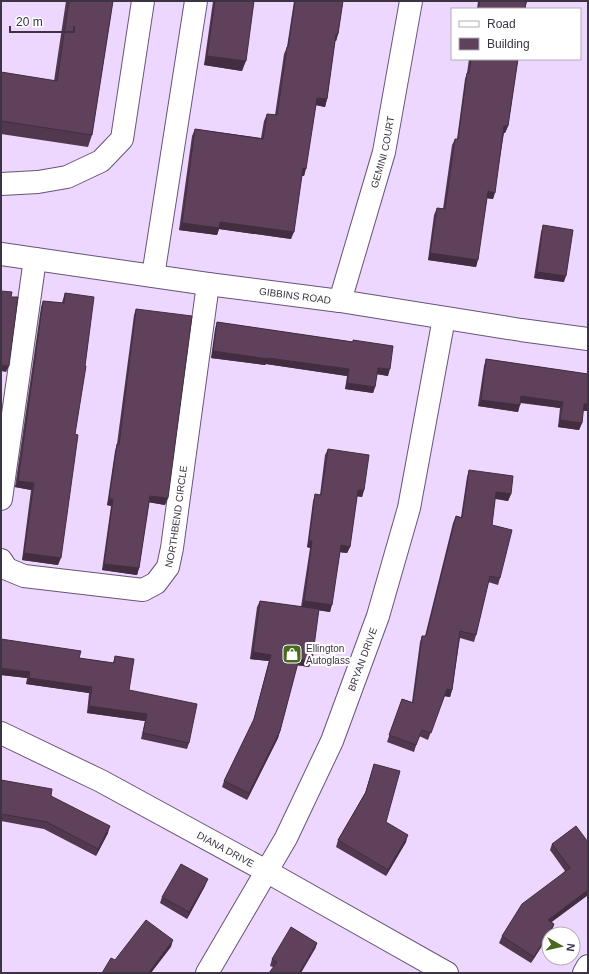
<svg xmlns="http://www.w3.org/2000/svg" width="589" height="974" viewBox="0 0 589 974" font-family="Arial,sans-serif">
	<rect width="100%" height="100%" fill="#edd7fe"/>
	<g fill="none" stroke-linecap="round" stroke-linejoin="round">
		<defs>
			<g id="minor">
				<path d="M1,184L38,182L67,177L101,161L122,139L143,1"/>
				<path id="s1" d="M1,254L208,284L340,301L521,330L588,339"/>
				<path d="M153,276L196,1"/>
				<path id="s2" d="M340,301L384,152L411,1"/>
				<path d="M1,499L35,259"/>
				<path id="s3" d="M1,560L7,569L24,576L143,590L156,583L168,567L172,548L208,284"/>
				<path id="s4" d="M1,733L101,781L266,871L447,973"/>
				<path id="s5" d="M207,973L286,838L332,741L378,616L409,508L444,318"/>
				<path d="M584,973L588,966"/>
			</g>
		</defs>
		<use href="#minor" stroke="#675476" stroke-width="24"/>
		<use href="#minor" stroke="#fff" stroke-width="22"/>
	</g>
	<g fill="#52384e">
		<path d="M66,1H113L92,135L88,147L1,134V72L54,81Z"/>
		<path d="M213,1H254L242,71L204,65Z"/>
		<path d="M294,1H343L338,34L336,41H335L327,99L325,107L316,105L304,176H302L291,239L219,229L217,235L179,230L192,136L195,129L261,138L264,121L267,114L275,115L284,54L287,47Z"/>
		<path d="M478,1H527L525,9H477Z"/>
		<path d="M469,59H518L508,126L505,133H504L493,199L487,198L476,267L428,260L434,215L437,208L443,209L452,145L455,139H457L465,79L467,73Z"/>
		<path d="M543,225L564,282L534,278L541,232Z"/>
		<path d="M65,293L75,434L58,565L22,560L31,490L15,487L41,307L43,301L62,303L63,299Z"/>
		<path d="M136,309L165,505L149,502L139,568L137,575L102,570L111,506L107,505L115,451L117,444L134,315Z"/>
		<path d="M217,322L353,342V340L388,376L377,374L375,387L373,393L345,389L347,376L266,364L265,365L211,358L215,329Z"/>
		<path d="M486,359L588,374V411H583L582,423L579,430L558,427L560,408L520,403L518,412L478,406L484,366Z"/>
		<path d="M328,449L364,490L362,497L357,496L350,547L347,553L340,552L330,612L319,610L309,667L297,665L280,731L278,738L247,800L222,787L224,781L253,722L269,661L250,659L257,607L260,601L301,607L310,548L307,547L313,501L315,494L320,495L325,455Z"/>
		<path d="M469,470L511,494L508,501L495,499L492,525L500,578L498,585L488,582L476,635L474,642L460,638L452,690L450,697L444,696L428,740L419,736L414,752L387,742L402,699L412,702L420,642L422,636H425L453,523L456,516L461,517L467,477Z"/>
		<path d="M115,656L129,690L189,743L187,749L141,739L145,721L87,713L89,693L26,684L27,678L1,675L79,658L113,663Z"/>
		<path d="M374,764L386,822L406,842L386,876L336,847L338,840L365,793Z"/>
		<path d="M1,780L51,796L108,833L96,856L44,829L1,821Z"/>
		<path d="M588,842V895L551,922L554,924L552,931L549,934V935L531,963L499,943L502,936L565,871L550,850L552,844Z"/>
		<path d="M205,886L187,919L160,903L162,897Z"/>
		<path d="M317,943L315,949L273,967L270,966L272,959Z"/>
	</g>
	<g fill="#422e40">
		<path d="M336,34H338L336,41H334Z"/>
		<path d="M207,56L246,61L242,71L204,65Z"/>
		<path d="M317,98L327,99L325,107L315,105Z"/>
		<path d="M504,126H508L505,133L502,132Z"/>
		<path d="M303,168L306,169L304,176L300,175Z"/>
		<path d="M488,191L495,193L493,199L485,198Z"/>
		<path d="M220,222L294,232L291,239L219,229L217,235L179,230L182,223Z"/>
		<path d="M430,253L478,260L476,267L428,260Z"/>
		<path d="M537,272L566,276L564,282L534,278Z"/>
		<path d="M213,351L268,358L349,369L347,376L266,364L265,365L211,358Z"/>
		<path d="M1,365L9,366L6,372L1,371Z"/>
		<path d="M378,368L390,369L388,376L376,374Z"/>
		<path d="M347,383L375,387L373,393L345,389Z"/>
		<path d="M521,396L563,402L560,408L519,402Z"/>
		<path d="M481,400L520,405L518,412L478,406Z"/>
		<path d="M584,404H588V411L582,410Z"/>
		<path d="M560,420L582,423L579,430L558,427Z"/>
		<path d="M18,481L34,483L31,490L15,487Z"/>
		<path d="M358,490H364L362,497L355,496Z"/>
		<path d="M496,492L511,494L508,501L494,498Z"/>
		<path d="M150,496L168,498L165,505L147,502Z"/>
		<path d="M109,499H113L111,506L107,505Z"/>
		<path d="M309,541H312L310,548L307,547Z"/>
		<path d="M341,545L350,547L347,553L338,552Z"/>
		<path d="M24,553L61,558L58,565L22,560Z"/>
		<path d="M104,564L139,568L137,575L102,570Z"/>
		<path d="M304,601L332,605L330,612L301,608Z"/>
		<path d="M253,652L271,655L269,661L250,659Z"/>
		<path d="M299,659L312,661L309,667L296,665Z"/>
		<path d="M1,668L30,672L27,678L1,675Z"/>
		<path d="M29,678L92,687L89,693L26,684Z"/>
		<path d="M447,689L452,690L450,697L444,696Z"/>
		<path d="M89,706L147,714L145,721L87,713Z"/>
		<path d="M280,731L278,738L247,800L249,793Z"/>
		<path d="M110,826L108,833L96,856L98,849Z"/>
		<path d="M408,835L406,842L386,876L388,870Z"/>
		<path d="M208,879L205,886L187,919L189,912Z"/>
		<path d="M588,890V895L545,927L548,920Z"/>
		<path d="M554,924L552,931L550,934H549V935L531,963L534,957Z"/>
		<path d="M173,940L171,947L151,973H148Z"/>
		<path d="M317,943L315,949L301,973H299Z"/>
	</g>
	<g fill="#5f415b" stroke="#422e40">
		<path d="M69,1H113L92,135L1,121V72L57,81Z"/>
		<path d="M215,1H254L246,61L207,56Z"/>
		<path d="M295,1H343L338,34H336L327,99L317,98L306,169L303,168L294,232L220,222L219,228L182,223L195,129L263,139L267,114L277,115L287,47H288Z"/>
		<path d="M480,1H527V2H526L525,9H478Z"/>
		<path d="M471,59H518L508,126H504L495,193L488,191L478,260L430,253L437,208L445,209L455,139H458L467,73H469Z"/>
		<path d="M543,225L573,230L566,276L537,272Z"/>
		<path d="M1,291L12,292L11,297H18L9,366L1,365Z"/>
		<path d="M65,293L94,297L85,366H86L75,434L78,435L61,558L24,553L34,483L18,481L43,301L64,303Z"/>
		<path d="M136,309L192,316L168,498L150,496L139,568L104,564L113,499H109L117,444L119,445Z"/>
		<path d="M217,322L353,342V340L393,346L390,369L378,368L375,387L347,383L349,369L268,358V359L213,351Z"/>
		<path d="M486,359L588,374V404H584L582,423L560,420L563,402L521,396L520,405L481,400Z"/>
		<path d="M328,449L369,455L364,490H358L350,547L341,545L332,605L304,601L312,541H309L315,494L321,495Z"/>
		<path d="M469,470L513,476L511,494L496,492L492,525L512,530L500,578L490,576L476,635L460,631L452,690L447,689L431,733L422,730L416,745L389,735L402,699L413,703L422,636H426L456,516L462,518Z"/>
		<path d="M260,601L319,609L312,661L299,659L280,731L249,793L224,781L254,719L271,655L253,652Z"/>
		<path d="M1,639L81,651L79,658L114,663L115,656L134,659L129,690L197,704L189,743L143,733L147,714L89,706L92,687L29,678L30,672L1,668Z"/>
		<path d="M374,764L400,771L386,822L408,835L388,870L338,840L366,792Z"/>
		<path d="M1,780L52,789L51,796L110,826L98,849L47,822L1,814Z"/>
		<path d="M576,826L588,842V890L548,920L554,924L534,957L502,936L522,904L570,868L552,844Z"/>
		<path d="M181,864L208,879L189,912L162,897Z"/>
		<path d="M146,920L173,940L148,973H102L111,958L115,960Z"/>
		<path d="M291,927L317,943L299,973H269L277,962L272,959Z"/>
	</g>
	<defs>
		<symbol id="shop-square" viewBox="-11 -11 22 22"><rect x="-9" y="-9" width="18" height="18" rx="4" fill="#48691f" stroke="#fff"/><path d="M-5-2.5h2.3a2.7 3.5 0 0 1 5.4 0H5L5.5 6h-11ZM-1.5-2.5h3a1.5 2.3 0 0 0-3 0Z" fill="#fff"/></symbol>
	</defs>
	<g fill-rule="evenodd">
		<use href="#shop-square" x="281" y="643" width="22" height="22"/>
	</g>
	<g text-anchor="middle" stroke-width="4" stroke-linejoin="round" paint-order="stroke">
		<g font-size="10" fill="#3c3343" stroke="#fff">
			<text dy="4" stroke="none"><textPath href="#s2" startOffset="155">GEMINI COURT</textPath></text>
			<text dy="4" stroke="none"><textPath href="#s1" startOffset="297">GIBBINS ROAD</textPath></text>
			<text dy="4" stroke="none"><textPath href="#s3" startOffset="235">NORTHBEND CIRCLE</textPath></text>
			<text dy="4" stroke="none"><textPath href="#s5" startOffset="351">BRYAN DRIVE</textPath></text>
			<text dy="4" stroke="none"><textPath href="#s4" startOffset="253">DIANA DRIVE</textPath></text>
		</g>
		<g font-size="10" fill="#3c3343" stroke="#fff" text-anchor="start">
			<text x="306" y="652">Ellington<tspan x="306" dy="12">Autoglass</tspan></text>
		</g>
	</g>
	<rect width="589" height="974" fill="none" stroke="#3c3343" stroke-width="4"/>
	<rect x="451" y="8" width="130" height="52" fill="#ffffff" stroke="#b1adb4"/>
	<rect x="459" y="21" width="20" height="6" fill="#ffffff" stroke="#b1adb4"/>
	<text x="487" y="28" font-size="12" fill="#3c3343">Road</text>
	<rect x="459" y="38" width="20" height="12" fill="#5f415b" stroke="#b1adb4"/>
	<text x="487" y="48" font-size="12" fill="#3c3343">Building</text>
	<g transform="translate(561 946) rotate(98)"><circle r="19" fill="#ffffff" stroke="#b1adb4"/>
	<path d="M0-3L7 15L0 10L-7 15Z" fill="#48691f"/>
	<text y="-6" font-size="11" font-weight="bold" text-anchor="middle" fill="#3c3343">N</text>
	</g>
	<path d="M10 26v6h64v-6" fill="none" stroke="#3c3343" stroke-width="2"/>
	<text x="16" y="26" font-size="12" fill="#3c3343" stroke="#ffffff" stroke-width="3" paint-order="stroke">20 m</text>
</svg>
